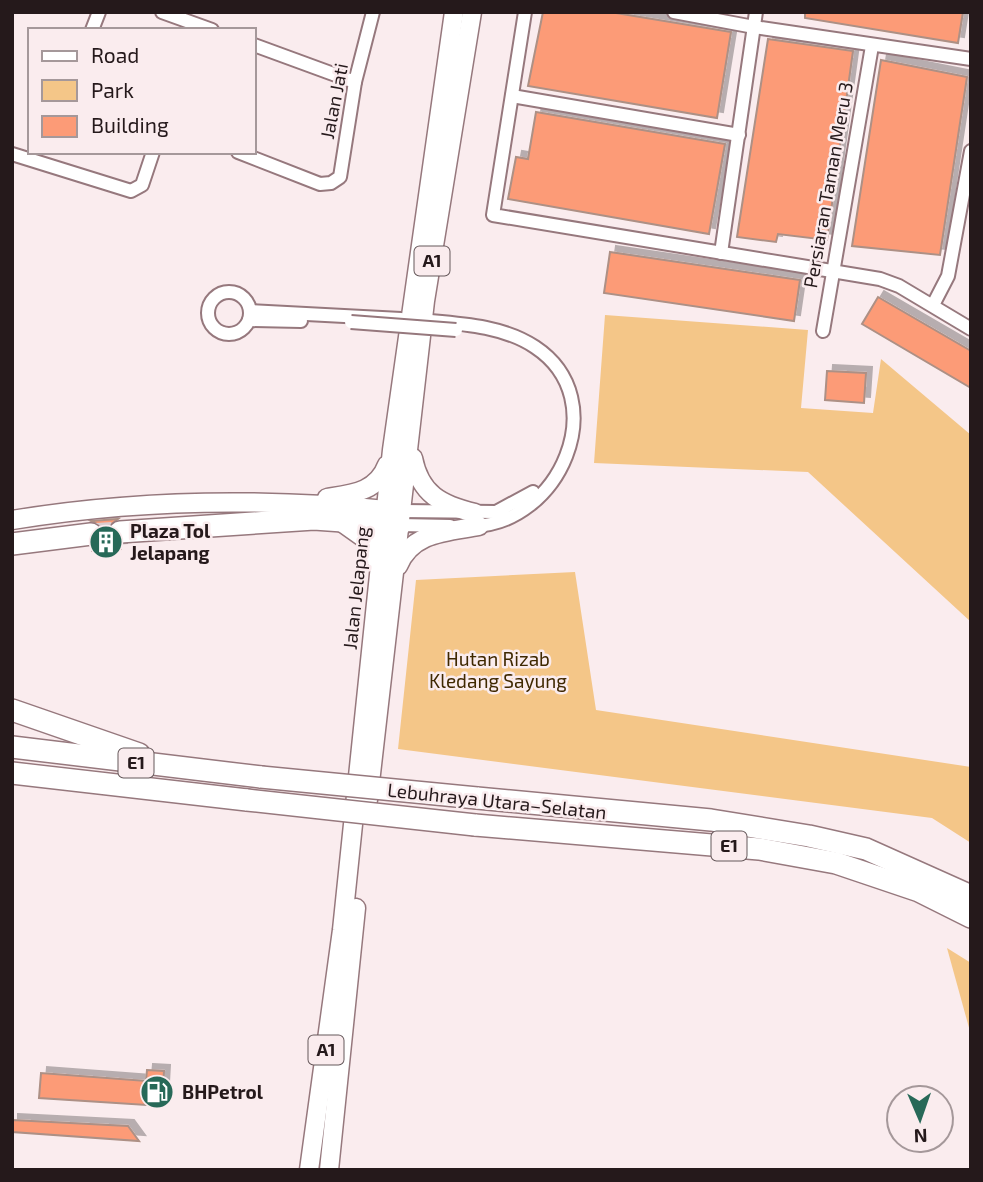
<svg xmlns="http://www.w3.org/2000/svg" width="983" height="1182" viewBox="0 0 983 1182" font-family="'Exo 2',sans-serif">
	<defs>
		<filter id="shadow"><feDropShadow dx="6" dy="-6" stdDeviation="0" flood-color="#0004"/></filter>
	</defs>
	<rect width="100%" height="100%" fill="#faecee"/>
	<g fill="#f4c688">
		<path d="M605,315L808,330L801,408L873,413L881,359L971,435V622L808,472L594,463Z"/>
		<path d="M575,572L596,710L971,767V843L932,818L398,749L416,580Z"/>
		<path d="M947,948L971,963V1035Z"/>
	</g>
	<g fill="#fc9b77" stroke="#ad9085" stroke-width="2" filter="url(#shadow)">
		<path d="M543,12H610L731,32L717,118L528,86Z"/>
		<path d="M805,12H963L958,43L805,18Z"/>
		<path d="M768,39L853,51L827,240L778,234L776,242L737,237Z"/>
		<path d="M881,60L967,77L940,255L852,246Z"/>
		<path d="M536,112L725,144L709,234L508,199L516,157L528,159Z"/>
		<path d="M610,252L800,280L794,321L604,293Z"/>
		<path d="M878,297L971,351V388L862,324Z"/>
		<path d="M827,371L866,373L864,403L825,400Z"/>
		<path d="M118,519L109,526L107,534L114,543L121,545V549L92,551V547L103,540L104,533L101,526L91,521Z"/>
		<path d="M147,1070L164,1071L162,1106L39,1098L41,1073L146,1081Z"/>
		<path d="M12,1120L128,1126L139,1141L12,1132Z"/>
	</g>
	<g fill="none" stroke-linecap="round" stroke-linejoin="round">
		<path stroke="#daccce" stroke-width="21" stroke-dasharray="21 10" stroke-linecap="butt" d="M91,534L120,532"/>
		<defs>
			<g id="minor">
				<path d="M162,12L212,30"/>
				<path d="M525,12L493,215L880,279L899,286L971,329"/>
				<path d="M674,12L754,27L971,59"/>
				<path d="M92,30L99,12"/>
				<path d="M254,45L355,82"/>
				<path d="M512,96L739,135"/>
				<path d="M238,152L320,184L331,183L340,177L355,82L373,12"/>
				<path d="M12,154L131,191L142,185L153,152"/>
				<path d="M721,253L756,12"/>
				<circle cx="229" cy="313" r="21"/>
				<path d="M933,305L948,276L971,151"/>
				<path d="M250,311L401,319"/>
				<path d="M249,320L301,321"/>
				<path d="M431,321C466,324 505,327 535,347C615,400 559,525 472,526"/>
				<path d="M823,331L872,46"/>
				<path d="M402,511L496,512L533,492"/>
				<path d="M400,525L450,526"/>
			</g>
			<g id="primary">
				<path d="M413,458C420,494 441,505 475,513"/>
				<path d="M327,498C352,494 377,492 387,465"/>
				<path d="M12,520C139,499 269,498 396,511"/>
				<path d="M398,566C412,532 446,532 479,526"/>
				<path d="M368,800L425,301L472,12"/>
				<path d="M309,1170L342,930L392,450L454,12"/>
				<path d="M329,1170L356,908"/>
			</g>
			<g id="motorway">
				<path d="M341,520L365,537L380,564"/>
				<path d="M120,532L314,519L400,525"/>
				<path d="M12,544L91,534"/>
				<path d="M12,710L139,754"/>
				<path d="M12,747L261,777"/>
				<path d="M12,773L247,800"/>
				<path d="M477,798L711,820L809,836L866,849L971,896"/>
				<path d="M475,825L759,849L836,863L919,891L971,917"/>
			</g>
		</defs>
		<use href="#minor" stroke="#96787d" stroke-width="16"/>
		<use href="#primary" stroke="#96787d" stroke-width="21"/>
		<use href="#motorway" stroke="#96787d" stroke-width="24"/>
		<use href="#minor" stroke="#fff" stroke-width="12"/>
		<use href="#primary" stroke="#fff" stroke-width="18"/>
		<use href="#motorway" stroke="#fff" stroke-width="21"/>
		<defs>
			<path id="minor-bridge" d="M351,322L456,330"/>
			<g id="motorway-bridge">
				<path d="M261,777L477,798"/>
				<path d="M247,800L475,825"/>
			</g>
		</defs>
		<use href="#minor-bridge" stroke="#96787d" stroke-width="16" stroke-linecap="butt"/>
		<use href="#motorway-bridge" stroke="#96787d" stroke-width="24" stroke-linecap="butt"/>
		<use href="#minor-bridge" stroke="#fff" stroke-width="12"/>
		<use href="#motorway-bridge" stroke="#fff" stroke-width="21"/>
	</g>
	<defs>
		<symbol id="building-disc" viewBox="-11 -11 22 22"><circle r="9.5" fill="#276958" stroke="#faecee"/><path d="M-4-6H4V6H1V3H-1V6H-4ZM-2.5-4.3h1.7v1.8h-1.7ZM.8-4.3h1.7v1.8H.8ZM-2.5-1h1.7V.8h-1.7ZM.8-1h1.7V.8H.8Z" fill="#fff"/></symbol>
		<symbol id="fuel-disc" viewBox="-11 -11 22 22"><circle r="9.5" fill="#276958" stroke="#faecee"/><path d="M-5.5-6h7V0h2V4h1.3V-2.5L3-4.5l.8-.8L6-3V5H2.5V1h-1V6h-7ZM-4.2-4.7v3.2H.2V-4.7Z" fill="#fff"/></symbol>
	</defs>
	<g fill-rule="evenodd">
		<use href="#building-disc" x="87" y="523" width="38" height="38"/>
		<use href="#fuel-disc" x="138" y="1073" width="38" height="38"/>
	</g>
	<g text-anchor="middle" stroke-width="5" stroke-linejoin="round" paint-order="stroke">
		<g fill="#faecee" stroke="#65585a" stroke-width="2">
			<rect x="414.5" y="246.5" width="35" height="29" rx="5"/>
			<rect x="118.5" y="748.5" width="35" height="29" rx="5"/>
			<rect x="711.5" y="831.5" width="35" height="29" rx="5"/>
			<rect x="308.5" y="1035.5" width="35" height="29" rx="5"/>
		</g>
		<g font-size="18" font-weight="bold" fill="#25191b">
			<text x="432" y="267">A1</text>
			<text x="136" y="769">E1</text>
			<text x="729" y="852">E1</text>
			<text x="326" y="1056">A1</text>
		</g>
		<g font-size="19" fill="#25191b" stroke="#faecee">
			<text transform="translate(334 101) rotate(-79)" y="7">Jalan Jati</text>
			<text transform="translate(828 185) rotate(-80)" y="7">Persiaran Taman Meru 3</text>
			<text transform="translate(356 588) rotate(-84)" y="7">Jalan Jelapang</text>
			<text transform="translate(497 801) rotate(6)" y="7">Lebuhraya Utara–Selatan</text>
		</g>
		<g font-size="19" font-weight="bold" fill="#25191b" stroke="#faecee" text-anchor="start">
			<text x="130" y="538">Plaza Tol<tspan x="130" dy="22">Jelapang</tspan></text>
			<text x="182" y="1099">BHPetrol</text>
		</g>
		<g font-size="19" fill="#3f2800" stroke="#faecee">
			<text x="498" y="666">Hutan Rizab<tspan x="498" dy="22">Kledang Sayung</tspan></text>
		</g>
	</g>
	<rect width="983" height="1182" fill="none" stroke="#25191b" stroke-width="28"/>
	<rect x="28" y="28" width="228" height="126" fill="#faecee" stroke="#a5989a" stroke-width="2"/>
	<rect x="42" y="51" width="35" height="10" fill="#ffffff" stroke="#a5989a" stroke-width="2"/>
	<text x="91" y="63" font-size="21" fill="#25191b">Road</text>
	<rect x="42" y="80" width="35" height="21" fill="#f4c688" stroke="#a5989a" stroke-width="2"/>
	<text x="91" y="98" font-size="21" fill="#25191b">Park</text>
	<rect x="42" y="116" width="35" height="21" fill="#fc9b77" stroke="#a5989a" stroke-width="2"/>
	<text x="91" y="133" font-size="21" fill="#25191b">Building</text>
	<g transform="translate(920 1119) rotate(178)"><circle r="33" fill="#faecee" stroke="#a5989a" stroke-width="2"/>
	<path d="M0-5L12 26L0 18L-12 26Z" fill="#276958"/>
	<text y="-10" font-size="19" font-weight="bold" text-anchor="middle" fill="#25191b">N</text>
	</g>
</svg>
